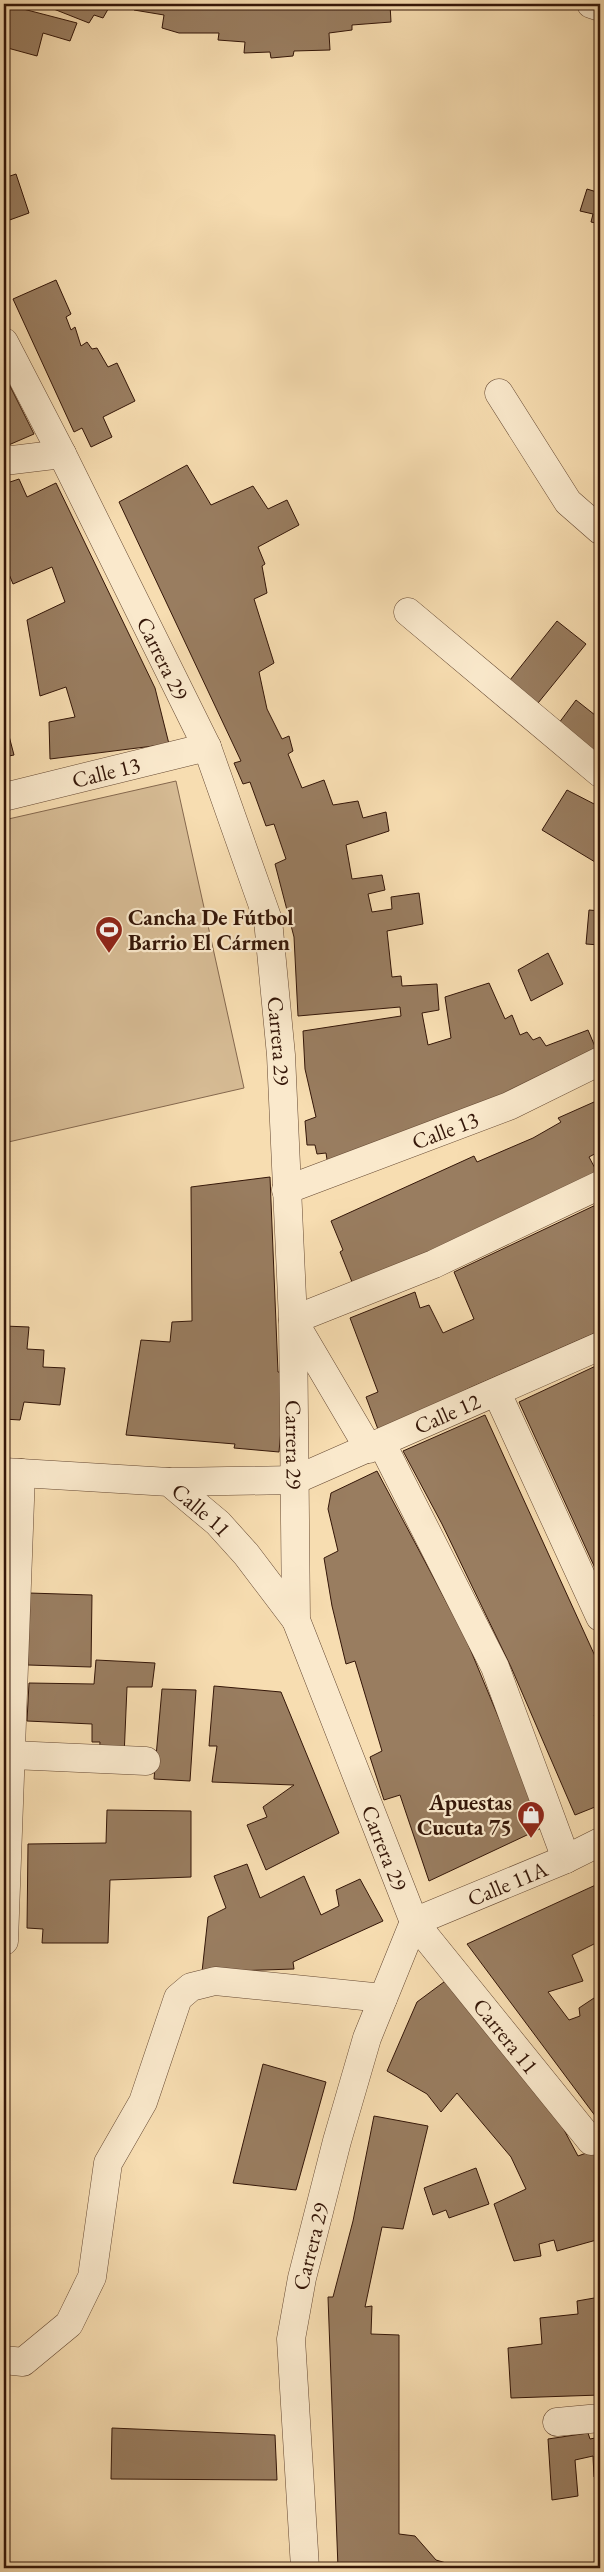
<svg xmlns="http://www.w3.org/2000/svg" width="604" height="2572" viewBox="0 0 604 2572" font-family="'EB Garamond',serif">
	<rect width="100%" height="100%" fill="#f7ddb1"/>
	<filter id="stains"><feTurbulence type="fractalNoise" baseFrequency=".004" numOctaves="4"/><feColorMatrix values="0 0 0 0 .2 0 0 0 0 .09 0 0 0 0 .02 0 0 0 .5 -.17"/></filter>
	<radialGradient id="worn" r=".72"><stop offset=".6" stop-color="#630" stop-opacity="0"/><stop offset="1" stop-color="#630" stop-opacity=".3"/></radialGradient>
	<path fill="#d6bb94" stroke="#85684e" d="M176,781L244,1088L4,1143V820Z"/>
	<g fill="#997d60" stroke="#341608">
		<path d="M4,4L77,23L70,41L43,33L37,56L4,47Z"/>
		<path d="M41,4H111L103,18L94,15L89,23Z"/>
		<path d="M136,4H390L391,22L352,25V30L329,33L330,50L294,51L293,56L271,58L270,52L244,53L245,42L218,40L219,33H179L162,28L164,15L134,10Z"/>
		<path d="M16,174L29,213L4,222V178Z"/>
		<path d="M587,189L600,193V224L591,222L593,214L580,211Z"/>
		<path d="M56,280L71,314L66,317L71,330L75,327L81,346L87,342L92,349L97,348L108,367L117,363L135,401L103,417L112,437L91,447L82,428L74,432L13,299Z"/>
		<path d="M4,374L34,434L4,447Z"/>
		<path d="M187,465L211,505L253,486L268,509L287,500L299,525L258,547L265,564L262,566L267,593L254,599L274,663L259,672L267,709L282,739L289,736L293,751L288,754L302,788L324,780L333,805L358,801L363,818L386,812L389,831L346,845L352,879L382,875L385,890L368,894L372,912L392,909L391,897L419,893L423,924L387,931L392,977L401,976L402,986L437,984L439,1010L422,1013L428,1045L451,1038L445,997L489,983L505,1019L512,1015L520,1035L527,1032L533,1040L540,1037L546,1046L588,1030L599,1056L328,1166L326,1153L317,1154L315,1145H307L305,1121L316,1117L305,1069L303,1031L401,1016L400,1007L298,1016L294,937L275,864L286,859L274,824L266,826L250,782L243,784L234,763L241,761L119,502Z"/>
		<path d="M19,479L27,497L56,483L155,688L169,744L50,759L49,722L75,717L66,687L40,696L27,620L65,602L52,567L13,584L4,562V484Z"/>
		<path d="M557,621L586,644L534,708L506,685Z"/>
		<path d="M576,700L600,719V761L556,727Z"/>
		<path d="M4,717L14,755L4,757Z"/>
		<path d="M567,790L600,807V865L542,830Z"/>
		<path d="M589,910L600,911V945L586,944Z"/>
		<path d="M548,953L563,984L531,1001L518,970Z"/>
		<path d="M594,1102L600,1118V1151L589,1157L597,1172L354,1287L340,1252L343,1250L331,1221L474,1156L477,1162L533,1138L561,1122L558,1118Z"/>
		<path d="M270,1177L278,1372L286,1373L279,1452L234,1448L235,1444L126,1435L141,1340L170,1342L172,1322L192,1321L191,1187Z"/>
		<path d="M600,1203V1331L472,1387L379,1432L366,1397L378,1392L350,1318L415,1292L420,1308L429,1305L443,1333L474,1319L454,1272Z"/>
		<path d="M4,1326L29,1327L27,1349L44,1350L43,1367L65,1368L60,1405L24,1402L20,1420L4,1419Z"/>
		<path d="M600,1364V1579L519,1402Z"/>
		<path d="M485,1415L600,1667V1712L594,1715L600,1727V1805L575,1815L511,1667L442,1524L403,1451Z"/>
		<path d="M377,1471L466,1639L544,1827L429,1881L400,1795L384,1800L370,1757L382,1751L355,1661L346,1664L332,1606L324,1558L338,1551L328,1509L331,1493Z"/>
		<path d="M29,1593L92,1595L91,1667L28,1665Z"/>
		<path d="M96,1660L155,1663L152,1687H127L124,1757H99L100,1742H92V1724L27,1721L29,1683L94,1684Z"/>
		<path d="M214,1686L281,1692L339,1833L266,1870L247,1825L267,1817L263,1807L294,1785L212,1782L217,1746H209Z"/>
		<path d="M162,1689L196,1690L190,1781L154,1779Z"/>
		<path d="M107,1810L191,1811V1877L110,1880L108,1943H42L43,1929L27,1928L28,1844L106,1843Z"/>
		<path d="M247,1864L260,1898L304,1876L321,1915L339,1906L336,1890L360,1879L383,1921L293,1962L294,1969L202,1972L208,1917L226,1908L214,1876Z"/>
		<path d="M600,1883V1941L572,1955L583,1981L548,1992L569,2020L580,2016L579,2008L594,1998L600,2024L599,2121L467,1944Z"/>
		<path d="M448,1979L563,2128L578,2156L600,2148V2239L557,2251L554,2240L539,2244L541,2256L514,2261L494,2204L526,2189L511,2157L457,2093L441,2112L427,2094L387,2071L417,2002Z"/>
		<path d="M263,2064L326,2082L296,2190L233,2183Z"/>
		<path d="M374,2116L428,2126L403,2229L382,2227L365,2307L372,2306L371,2334L399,2335V2534L415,2536L436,2560L463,2568H338L328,2297H333L353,2221Z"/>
		<path d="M476,2168L489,2204L449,2218L446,2210L433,2215L424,2188Z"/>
		<path d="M600,2297V2395L511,2398L508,2348L542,2344L540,2318L578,2314L577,2301Z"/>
		<path d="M112,2428L275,2435L277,2480L111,2479Z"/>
		<path d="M588,2433L590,2439L600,2437V2477H594L593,2456L575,2460L578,2496L552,2500L548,2439Z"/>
	</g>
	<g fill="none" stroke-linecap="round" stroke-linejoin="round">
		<defs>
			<g id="minor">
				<path d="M591,4L600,7"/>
				<path id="s1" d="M4,342L62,454L207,747L268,920L281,1055L293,1320L296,1620L414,1922L591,2141L600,2137"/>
				<path d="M499,393L568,502L600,530"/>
				<path d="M4,461L62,454"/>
				<path d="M408,612L600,773"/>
				<path id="s2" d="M4,797L207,747"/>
				<path id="s3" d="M286,1190L509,1106L600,1061"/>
				<path d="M497,1393L600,1617"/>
				<path d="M382,1444L495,1667L566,1859"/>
				<path d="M369,1449L293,1320L434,1264L600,1185"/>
				<path id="s4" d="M4,1472L169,1482L218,1523L246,1554L296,1620"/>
				<path id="s5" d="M169,1482L295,1480L600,1346"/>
				<path d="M12,1755L146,1761"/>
				<path id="s6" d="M414,1922L566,1859L600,1842"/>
				<path d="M4,1941L21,1473"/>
				<path d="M4,2360L23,2362L69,2324L92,2277L108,2163L143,2102L178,1998L191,1987L215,1981L383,1998"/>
				<path d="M557,2422L600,2418"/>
				<path id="s7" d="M305,2568L291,2339L302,2278L337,2141L367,2038L414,1922"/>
			</g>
		</defs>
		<use href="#minor" stroke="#654832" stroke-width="29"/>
		<use href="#minor" stroke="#fae9cc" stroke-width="28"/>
	</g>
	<defs>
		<symbol id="stadium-pin" viewBox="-11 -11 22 30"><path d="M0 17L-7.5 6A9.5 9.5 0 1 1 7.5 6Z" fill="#8f2418" stroke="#fae9cc"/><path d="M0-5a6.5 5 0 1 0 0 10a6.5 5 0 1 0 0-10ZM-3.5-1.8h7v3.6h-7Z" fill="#fff"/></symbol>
		<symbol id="shop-pin" viewBox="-11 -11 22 30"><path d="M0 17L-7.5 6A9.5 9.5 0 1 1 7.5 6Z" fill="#8f2418" stroke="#fae9cc"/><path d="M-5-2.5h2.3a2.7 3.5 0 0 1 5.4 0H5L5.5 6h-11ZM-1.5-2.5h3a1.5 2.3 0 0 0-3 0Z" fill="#fff"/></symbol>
	</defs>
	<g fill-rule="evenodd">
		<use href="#stadium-pin" x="93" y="914" width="32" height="43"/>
		<use href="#shop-pin" x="515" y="1799" width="32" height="43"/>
	</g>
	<g text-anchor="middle" stroke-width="4.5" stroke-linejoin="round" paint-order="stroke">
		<g font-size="22" fill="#341608" stroke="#fae9cc">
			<text dy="8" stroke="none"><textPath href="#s1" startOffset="354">Carrera 29</textPath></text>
			<text dy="8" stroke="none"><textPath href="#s2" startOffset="105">Calle 13</textPath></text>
			<text dy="8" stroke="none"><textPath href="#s1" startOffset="758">Carrera 29</textPath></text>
			<text dy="8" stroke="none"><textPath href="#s3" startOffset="170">Calle 13</textPath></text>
			<text dy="8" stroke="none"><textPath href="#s5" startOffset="292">Calle 12</textPath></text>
			<text dy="8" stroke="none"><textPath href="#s1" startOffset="1162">Carrera 29</textPath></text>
			<text dy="8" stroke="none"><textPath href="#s4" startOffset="208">Calle 11</textPath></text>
			<text dy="8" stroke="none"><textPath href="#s1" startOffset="1582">Carrera 29</textPath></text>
			<text dy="8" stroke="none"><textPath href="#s6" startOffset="101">Calle 11A</textPath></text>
			<text dy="8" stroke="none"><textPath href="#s1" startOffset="1808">Carrera 11</textPath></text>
			<text dy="8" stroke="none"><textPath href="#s7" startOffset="324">Carrera 29</textPath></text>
		</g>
		<g font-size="22" font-weight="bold" fill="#341608" stroke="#fae9cc" text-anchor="start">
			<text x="128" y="925">Cancha De Fútbol<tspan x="128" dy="25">Barrio El Cármen</tspan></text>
			<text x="512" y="1810" text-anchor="end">Apuestas<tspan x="512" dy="25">Cucuta 75</tspan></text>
		</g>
	</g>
	<rect width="604" height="2572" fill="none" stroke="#f7ddb1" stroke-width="20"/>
	<rect x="5" y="5" width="594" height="2562" fill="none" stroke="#341608" stroke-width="2.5"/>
	<rect x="10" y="10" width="584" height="2552" fill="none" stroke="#341608"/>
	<rect width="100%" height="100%" filter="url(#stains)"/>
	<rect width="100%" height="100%" fill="url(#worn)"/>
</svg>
